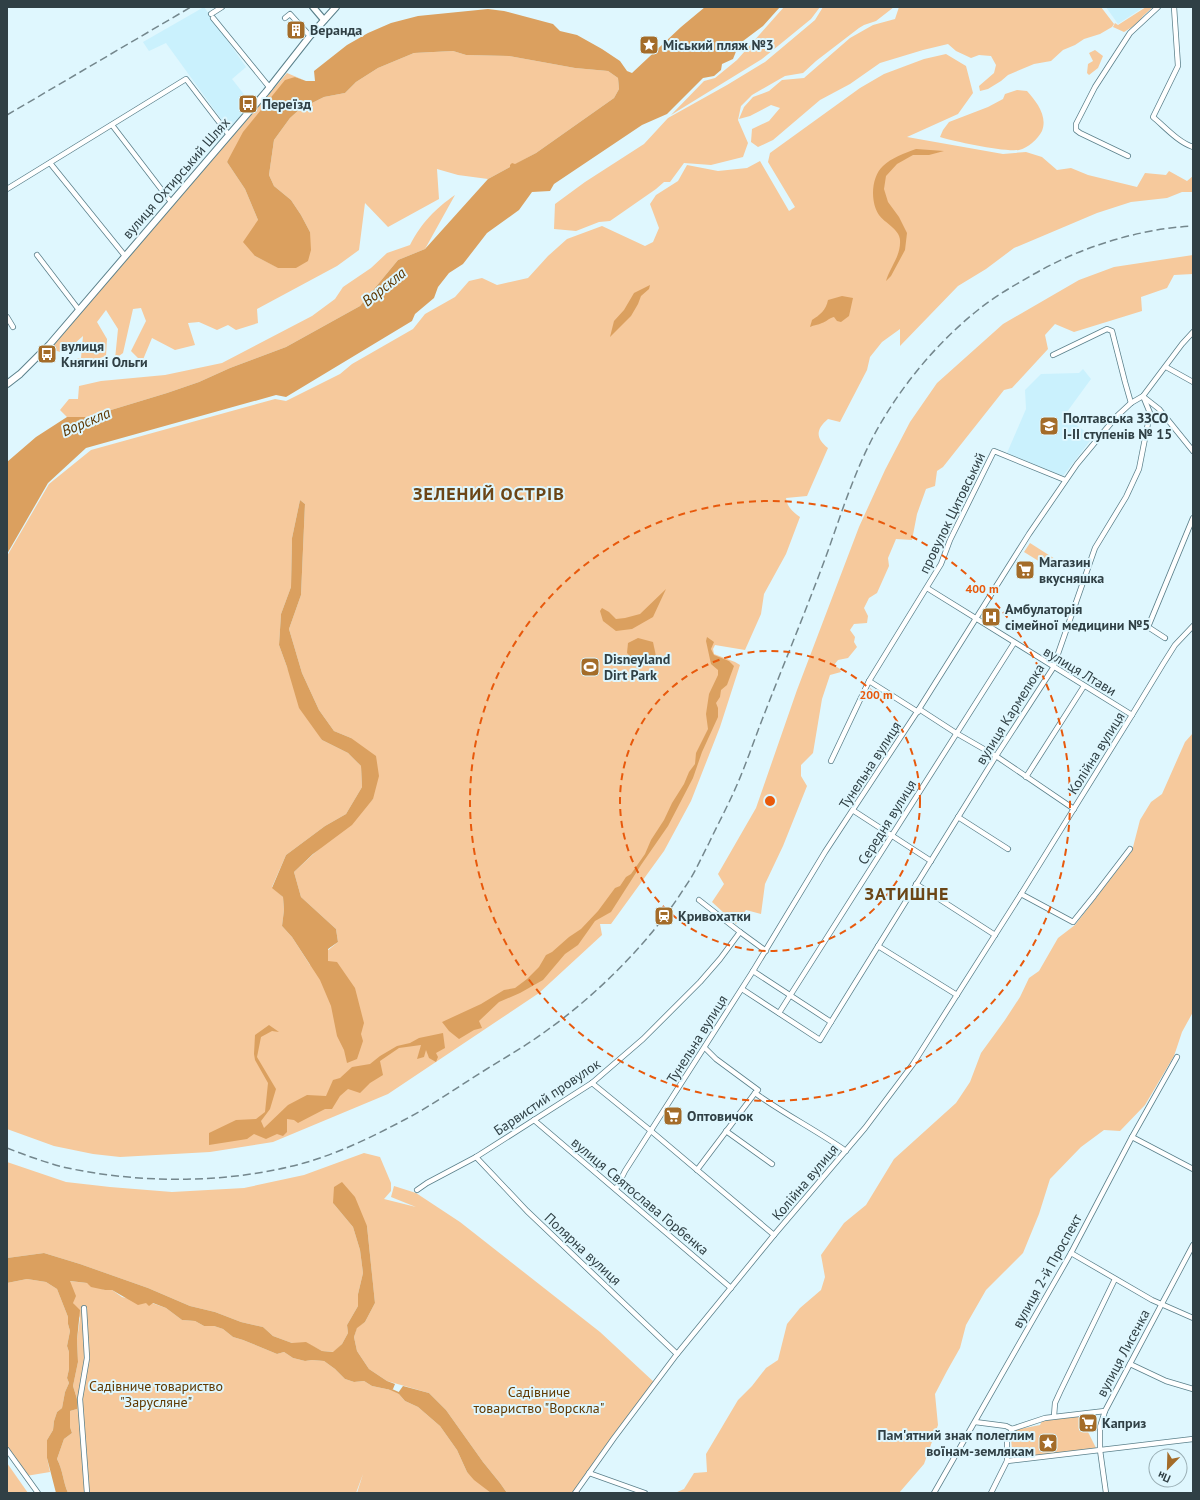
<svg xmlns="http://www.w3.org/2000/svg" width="1200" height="1500" viewBox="0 0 1200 1500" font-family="'PT Sans',sans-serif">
	<rect width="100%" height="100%" fill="#dff7fe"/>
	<g fill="#caf1fd">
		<path d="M204,7L246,67L232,79L250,102L244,107L246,110L229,128L221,119L166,43L149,51L143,42Z"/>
		<path d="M1106,7H1144L1118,24Z"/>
		<path d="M1083,369L1091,379L1064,416L1093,437L1063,476L1007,453L1026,409L1025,390L1041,374L1079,373Z"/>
	</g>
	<g fill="#f6c99c" fill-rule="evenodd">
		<path d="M784,7H820L811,19L762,59L671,115L704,81L715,78L737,60Z"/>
		<path d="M823,7H894L876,21L864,25L859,28L816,61L803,73L785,76L752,95L741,106L738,120L748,143L743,157L711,165L684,163L670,182H664L656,189L610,221L599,222L576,231L554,229L555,204L585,182L644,144L668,118L727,85L765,62L815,20Z"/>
		<path d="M899,7H1101L1114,24L1112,27L1100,34L1084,39L1075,45L1063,50L1051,61L1034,64L1008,75L1001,81L988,89L980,91L979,86L994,73L996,65L991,56L979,55L971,58L956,51L948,44L923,50L880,63L850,84L820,100L773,140L758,147L751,142L752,129L769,121L780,108L771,105L750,116L739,119L744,107L753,97L769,91L782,80L804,78L850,38L873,25L895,19Z"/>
		<path d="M1146,7H1153L1143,16L1137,24L1124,32L1113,27L1115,23L1118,25Z"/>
		<path d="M1095,50L1103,56L1098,68L1089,75L1087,73L1088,64L1093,61L1089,53Z"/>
		<path d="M453,51L466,55L509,56L575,68L608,71L618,78L619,89L614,98L536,153L488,179L458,175L437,169L439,199L388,227L365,203L359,250L337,266L257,309L258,323L236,330L228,325L217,330L199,322L188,323L195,345L175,350L152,338L142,362L131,351L146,321L141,308L133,309L123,353L115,359L118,329L106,310L97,322L107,339L106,356L76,366L71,359L81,358L83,336L64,353L50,349L287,73L306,81L295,77L227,162L245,189L258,220L255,256L279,268H296L310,232L301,215L291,200L274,186L269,175L274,140L290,118L300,109L324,97L345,93L356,82L378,68L414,53Z"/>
		<path d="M946,54L966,66L973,93L958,114L907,137L1003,154L1026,152L1042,157L1057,170L1071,168L1088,175L1137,187L1145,173L1166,175L1169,171L1187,181L1193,176V192H1182L1167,198L1131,202L1097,213L1014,248L986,269L958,286L900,346V329L882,342L870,357L867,370L840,422L828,419C816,429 815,438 828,448L807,496L786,498C787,507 793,512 800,517L786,554L764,594L761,614L745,650L715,645L713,649L714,654L735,662L740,665L720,727L691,801L664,851L611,924H600L602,935L539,993L388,1094L273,1142L210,1152L120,1157L93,1154L54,1146L7,1129V556L49,484L91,450L275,399L286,401L340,374L352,364L413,329L425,314L455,297L469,281L482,278L497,285L528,278L548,256L567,239L602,226L645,246L653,242L659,228L650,204L656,195L678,181L687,165L718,171L747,168L760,161L789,211L795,207L768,162L770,153L860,88L884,74L924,59ZM300,500L305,504L301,595L289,629L302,673L319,710L334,731L351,738L373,799L294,872L301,897L336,929L338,942L310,965L292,937L282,926L284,910L283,897L272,887L286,855L325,826L346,814L362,787L361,766L348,753L322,740L287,667L279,645L281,614L291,587L292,538Z"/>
		<path d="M1017,90L1027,91C1036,101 1048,116 1042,131C1038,139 1028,148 1019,150C1003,152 957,142 940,137L943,130L949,122L988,107L1003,99L1005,94Z"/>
		<path d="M455,195L425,249L398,260L360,306L286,347L230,368L199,382L167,393L88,417H67L60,410L69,399H78L79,386L101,381L165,375L222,363L312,316L335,299L343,287L371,268L387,253L410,245C422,222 435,209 455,195Z"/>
		<path d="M1193,255V274L1174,275L1167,288L1141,297L1142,311L1074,332L1055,324L1045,335L1048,349L1012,388L1004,390L943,467L937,471L935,486L926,489L917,514L912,540L896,539L888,558L889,566L877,593L869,598L864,608L868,616L867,623L854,624L850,630L855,637L854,642L857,647L848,658L838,660L834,665L840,669L841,672L830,675L822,699L813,753L801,765V776L807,786L783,846L765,884L761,914L746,910L736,924L712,902L724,884L718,874L756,808L797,690L859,527L885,470L910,422L937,383L1003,324L1079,280L1114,267Z"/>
		<path d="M1030,543L1055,559L1050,568L1024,552Z"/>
		<path d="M1193,733V1012L1182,1032L1174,1056L1145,1105L1120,1131L1104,1130L1081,1147L1050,1179L1039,1214L1023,1253L986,1290L966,1325L960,1348L947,1371L935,1394L938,1425L924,1464L899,1493H675L684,1489L694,1473L707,1472L706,1454L738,1400L752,1386L766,1368L778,1360L787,1324L800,1308L821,1290L825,1277L821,1255L844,1223L866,1205L894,1159L956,1103L970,1082L981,1053L1005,1020L1020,997L1029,978L1039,971L1058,938L1075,925L1132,851L1140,820L1151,802L1162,794L1185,742Z"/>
		<path d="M364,1153L380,1157L391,1183V1191L384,1199L416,1207L391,1197L394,1186L416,1193L460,1222L600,1332L655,1383L575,1493H507L500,1483L483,1462L446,1410L429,1393L387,1381L369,1369L357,1351L354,1337L357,1327L365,1322L375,1303L367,1226L333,1203L353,1227L360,1250L363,1273L358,1294V1306L347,1325L348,1333L342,1344L334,1352L322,1351L306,1343H292L273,1336L263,1327L241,1322L215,1312L190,1306L148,1288L80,1264L44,1253L7,1258V1162L66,1182L110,1187L172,1192L244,1188L304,1175Z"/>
		<path d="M27,1279L46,1282L57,1289L68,1317V1324L70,1331L67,1346L69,1352V1369L67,1378L69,1383L65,1392L62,1408L57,1412L54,1421L53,1430L47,1440V1458L50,1472L26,1476L7,1450V1283Z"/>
		<path d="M69,1281L87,1283L105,1290H112L122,1297L146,1303H152L166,1308L182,1320L195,1321L204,1326H214L223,1329L233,1337L243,1340L277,1354L284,1352L293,1358L305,1361L312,1360L324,1361L335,1369L345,1379L354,1382L364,1381L372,1386L391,1390L398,1393L405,1401L418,1407L440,1426L457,1450L467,1472L491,1493H357L363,1474L356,1493H68C63,1482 63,1470 57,1459L64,1439L72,1433L70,1427V1411L77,1409V1399L73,1386L78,1362L77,1340L80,1318L73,1303Z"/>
		<path d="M1080,1416L1096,1448L1013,1459L1011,1439L1015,1430L1040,1425L1042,1421Z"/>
		<path d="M7,1463L28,1493H7Z"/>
	</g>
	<g fill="#dba05f">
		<path d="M705,7H780L763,26L739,44L733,59L722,64L721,70L714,76L703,78L667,114L642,125L554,184L550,191L532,192L519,210L487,233L463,264L449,273L438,287L434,298L415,314L412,321L286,397L276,395L86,448L48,483L7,554V462L36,437L67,417H88L167,393L199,382L230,368L286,347L360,306L398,260L425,249L488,179L510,167V165L512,163L515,164L536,153L614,98L619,89L618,78L608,71L575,68L509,56L466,55L453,51L414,53L378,68L356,82L345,93L324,97L300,109L290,118L274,140L269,175L274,186L291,200L301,215L310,232L311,250L308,261L296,268H278L255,256L243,242L258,220L245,189L227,162L243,132L285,80L295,77L306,81H315L314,71L347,45L368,33L391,23L418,16L488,9L504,11L553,24L560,31L577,35L602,49L620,61L627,71L632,73L681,27Z"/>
		<path d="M916,149L944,151L929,155H913L897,164L886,176L884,189L888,202L899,217L907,233L905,250L891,276L886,281C890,267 901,256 900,240C900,230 885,223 879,215C870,202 871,177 883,166C891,158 905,153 916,149Z"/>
		<path d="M650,285L649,289L641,296L638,304L631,316L610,337L614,321L624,310L634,293Z"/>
		<path d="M842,296L853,298L849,316L841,322L837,321L834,317C829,318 826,322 822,323C818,325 814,325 810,327L812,320C820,315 826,310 828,300Z"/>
		<path d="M300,500L305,504L301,595L289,629L302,673L319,710L334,731L351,738L376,756L379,776L373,799L352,825L313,854L294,872L301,897L336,929L338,942L328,949V961L337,962L355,988L364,1023L361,1034L363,1041L357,1059L347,1063L344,1050L337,1036L331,1006L320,980L292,937L282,926L284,910L283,897L272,888L286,855L325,826L346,814L362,787L361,766L348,753L322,740L299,708L287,667L279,645L281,614L291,587L292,538Z"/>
		<path d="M666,589L653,617L632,629L616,631L603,621L600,611L602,608L609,612L616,619L625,618L640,614Z"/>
		<path d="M707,637L714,642L711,649L714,655L729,661L734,666L727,685L721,690L720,697L716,703L718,708V717L702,752L693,778L668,826L641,865L611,912L595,921L578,945L565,954L543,980L520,993L499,1002L479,1021L482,1028L474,1030L459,1039L449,1031L442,1022L481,1004L504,990L515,988L527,979L539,967L546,955L552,952L569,937L581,929L598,911L615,888L620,886L626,877L631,874L645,854L651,840L664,820L672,803L684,784L689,772L695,764L696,753L708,729L706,714L709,694L718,675V670L711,664L706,641Z"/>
		<path d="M638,638L653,642L657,661L646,663L637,664L627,653L628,643Z"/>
		<path d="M269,1025L279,1032L272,1031L261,1037L257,1057L276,1089L270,1109L261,1121L264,1128L288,1105L307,1095L326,1096L333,1080L340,1078L352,1067L370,1064L380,1056L397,1046L410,1043L419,1038L443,1033L445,1048L436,1053L438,1057L436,1062L429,1058L426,1050L424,1057L417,1059L421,1045L399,1048L380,1061L383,1075L370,1083L360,1093L348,1089L340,1096L332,1109H325L298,1123L294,1120L287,1119V1132L283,1136L277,1134L266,1139L254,1134L247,1139L209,1145V1133L236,1120L256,1119L265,1112L268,1083L255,1060L254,1054L255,1035Z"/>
		<path d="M342,1182L355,1197L367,1226L375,1303L365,1322L357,1328L354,1337L357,1351L369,1369L387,1381L395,1384L393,1389L391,1390L372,1386L364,1381L354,1382L345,1379L335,1369L324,1361L312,1360L305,1361L293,1358L284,1352L277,1354L243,1340L233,1337L223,1329L214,1326H204L195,1321L182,1320L166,1308L153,1303L149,1306L146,1303L138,1305L112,1290H105L91,1287L87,1283L70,1281L76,1296L73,1303L80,1310L77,1340L78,1362L73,1386L77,1399V1409L70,1411V1427L72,1433L64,1439L57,1459C63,1470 63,1482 68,1493H56L47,1458V1440L53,1430L54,1421L57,1412L62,1408L65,1392L69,1383L67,1378L69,1369V1352L67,1346L70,1331L68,1324V1317L57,1289L46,1282L27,1279L7,1283V1258L44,1253L80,1264L148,1288L190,1306L215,1312L241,1322L263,1327L273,1336L292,1343L306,1342L322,1351L333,1352L342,1344L348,1333L347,1325L358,1306V1294L363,1273L360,1250L353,1227L333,1203L334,1187Z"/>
		<path d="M403,1386L429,1393L446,1410L483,1462L500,1483L507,1493H491L474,1480L467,1472L457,1450L440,1426L418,1407L405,1401L398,1393Z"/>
	</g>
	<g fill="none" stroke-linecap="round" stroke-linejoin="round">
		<path stroke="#dba05f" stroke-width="1.5" d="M390,1389L399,1393"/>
		<defs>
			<g id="minor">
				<path d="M1174,7L1178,66L1153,117C1165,127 1178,142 1193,147"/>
				<path d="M211,14L222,7"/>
				<path d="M213,18L270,88"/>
				<path d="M285,18L290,14L310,36"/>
				<path d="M112,125L171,202"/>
				<path d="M1128,156L1080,133L1076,130V124L1095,87L1130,33L1158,7"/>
				<path d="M50,163L125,256"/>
				<path d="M7,189L186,79L229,135"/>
				<path d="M37,255L79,310"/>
				<path d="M7,317L13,327"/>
				<path d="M1053,355L1107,329L1112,331L1125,382L1131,403"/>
				<path d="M1166,367L1193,382"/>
				<path d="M1145,398L1159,409L1193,451"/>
				<path d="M927,588L1132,715"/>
				<path d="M1165,638L1148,627L1193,518"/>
				<path d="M869,681L918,712"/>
				<path d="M919,709L956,733L996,756L1074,809"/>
				<path d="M831,761L869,681L941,564L950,540L994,451L1065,480"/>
				<path d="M1026,777L1084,686"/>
				<path d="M854,811L931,861"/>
				<path d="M958,817L1008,849"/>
				<path d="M916,884L995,935"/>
				<path d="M1021,894L1073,922L1094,896L1130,849"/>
				<path d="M699,900L740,932L766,951"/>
				<path d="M878,946L957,995"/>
				<path d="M742,989L820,1040L831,1022L753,971"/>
				<path d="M779,1013L1014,643"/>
				<path d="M831,1022L996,756L1053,668L1095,548L1126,497L1139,469L1150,413L1143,396"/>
				<path d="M705,1048L716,1059L758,1090L755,1093C784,1114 816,1130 846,1151"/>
				<path d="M592,1083L651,1131L774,1235"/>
				<path d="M534,1120L731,1288"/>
				<path d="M726,1131L772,1164"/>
				<path d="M1132,1137L1193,1169"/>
				<path d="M476,1157L527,1211L677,1354"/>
				<path d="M697,1170L755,1093"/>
				<path d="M616,1189L625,1171L753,971L825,852L919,709L1029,534L1077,464L1116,417L1131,403L1143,396L1182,344L1193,332"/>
				<path d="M417,1190L427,1183L476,1157L592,1083L643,1039L700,982L720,959L740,932"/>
				<path d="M1071,1253L1152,1300L1193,1318"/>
				<path d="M84,1308L87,1358L80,1399L87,1493"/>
				<path d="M1130,1364L1166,1381L1193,1389"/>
				<path d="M1054,1416L1055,1403L1060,1392L1115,1279"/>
				<path d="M975,1422L1006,1426L1012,1429"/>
				<path d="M7,1450L38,1493"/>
				<path d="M1007,1461L1193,1439"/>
				<path d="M589,1473L645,1493"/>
				<path d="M575,1493L614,1438L677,1354L774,1235L865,1128L913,1064L1021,894L1132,715L1163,664L1175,645L1193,626"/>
				<path d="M934,1493L1071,1253L1132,1137L1177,1057"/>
				<path d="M991,1493L1007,1461V1440L1012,1429L1045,1418L1105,1411"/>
				<path d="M1106,1493L1100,1450V1427L1105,1411L1193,1245"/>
			</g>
			<path id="tertiary" d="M313,7L324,20"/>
			<path id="secondary" d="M7,384L20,374L50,344L266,92L310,36L336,7"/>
		</defs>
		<use href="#minor" stroke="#5b808b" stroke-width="6"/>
		<use href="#tertiary" stroke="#5b808b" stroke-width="8"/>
		<use href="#secondary" stroke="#5b808b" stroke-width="8"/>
		<use href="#minor" stroke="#fff" stroke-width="4.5"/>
		<use href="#tertiary" stroke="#fff" stroke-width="5.5"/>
		<use href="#secondary" stroke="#fff" stroke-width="6"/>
		<g stroke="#74878d" stroke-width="1.5" stroke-dasharray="8 4" stroke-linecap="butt">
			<path d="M7,115L191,7"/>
			<path d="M7,1148C25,1155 44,1162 63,1167C139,1184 228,1184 304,1163C339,1153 372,1137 404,1120C431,1106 456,1088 482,1072C504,1058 526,1046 546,1031C598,994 651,941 685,887C695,873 701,858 709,843C716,828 724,813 731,798C743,773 752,746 762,720C784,663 808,606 829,548C842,511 854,474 872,439C897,391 935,344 978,310C995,296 1015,285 1034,274C1081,247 1138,229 1193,226"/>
		</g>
	</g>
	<g fill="none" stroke="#e8590c" stroke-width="2" stroke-dasharray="7 5">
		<circle cx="770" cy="801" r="150"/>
		<circle cx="770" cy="801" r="300"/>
	</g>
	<defs>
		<symbol id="building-square" viewBox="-11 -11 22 22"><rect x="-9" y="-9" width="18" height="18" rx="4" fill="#a46c29" stroke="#dff7fe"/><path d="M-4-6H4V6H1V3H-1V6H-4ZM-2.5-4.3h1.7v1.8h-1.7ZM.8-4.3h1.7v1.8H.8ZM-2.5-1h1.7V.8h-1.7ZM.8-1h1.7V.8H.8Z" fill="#fff"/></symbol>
		<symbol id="sight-square" viewBox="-11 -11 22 22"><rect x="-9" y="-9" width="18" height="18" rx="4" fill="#a46c29" stroke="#dff7fe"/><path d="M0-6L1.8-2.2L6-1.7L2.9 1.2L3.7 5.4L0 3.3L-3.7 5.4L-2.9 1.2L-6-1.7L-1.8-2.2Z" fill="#fff"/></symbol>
		<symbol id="bus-square" viewBox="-11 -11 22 22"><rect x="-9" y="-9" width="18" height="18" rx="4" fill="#a46c29" stroke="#dff7fe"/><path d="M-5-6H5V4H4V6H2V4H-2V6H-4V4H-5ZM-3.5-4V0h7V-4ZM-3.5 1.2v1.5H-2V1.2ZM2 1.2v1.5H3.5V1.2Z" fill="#fff"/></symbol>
		<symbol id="school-square" viewBox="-11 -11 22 22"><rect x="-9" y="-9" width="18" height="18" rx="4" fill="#a46c29" stroke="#dff7fe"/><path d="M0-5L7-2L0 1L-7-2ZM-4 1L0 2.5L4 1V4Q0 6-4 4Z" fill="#fff"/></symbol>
		<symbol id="supermarket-square" viewBox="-11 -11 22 22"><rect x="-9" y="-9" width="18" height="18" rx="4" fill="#a46c29" stroke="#dff7fe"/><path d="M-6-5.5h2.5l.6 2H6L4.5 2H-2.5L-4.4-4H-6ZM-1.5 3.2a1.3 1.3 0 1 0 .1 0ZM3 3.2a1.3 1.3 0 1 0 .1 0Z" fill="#fff"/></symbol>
		<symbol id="hospital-square" viewBox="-11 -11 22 22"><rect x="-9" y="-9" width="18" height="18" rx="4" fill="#a46c29" stroke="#dff7fe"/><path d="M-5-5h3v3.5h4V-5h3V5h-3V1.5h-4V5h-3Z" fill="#fff"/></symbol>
		<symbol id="stadium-square" viewBox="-11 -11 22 22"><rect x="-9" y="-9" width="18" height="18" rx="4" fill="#a46c29" stroke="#dff7fe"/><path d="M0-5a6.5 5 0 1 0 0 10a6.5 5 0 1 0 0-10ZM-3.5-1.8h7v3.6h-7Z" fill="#fff"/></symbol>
		<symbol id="station-square" viewBox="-11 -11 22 22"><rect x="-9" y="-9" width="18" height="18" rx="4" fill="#a46c29" stroke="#dff7fe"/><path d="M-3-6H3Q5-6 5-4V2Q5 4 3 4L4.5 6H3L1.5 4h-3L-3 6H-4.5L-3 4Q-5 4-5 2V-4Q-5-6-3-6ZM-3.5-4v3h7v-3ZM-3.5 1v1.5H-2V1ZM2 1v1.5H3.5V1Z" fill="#fff"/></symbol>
	</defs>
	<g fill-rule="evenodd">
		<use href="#building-square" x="285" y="19" width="22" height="22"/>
		<use href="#sight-square" x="638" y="34" width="22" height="22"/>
		<use href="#bus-square" x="237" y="93" width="22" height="22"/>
		<use href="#bus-square" x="36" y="343" width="22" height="22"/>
		<use href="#school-square" x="1038" y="415" width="22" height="22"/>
		<use href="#supermarket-square" x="1014" y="559" width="22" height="22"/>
		<use href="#hospital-square" x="980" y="606" width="22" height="22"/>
		<use href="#stadium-square" x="579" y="656" width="22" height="22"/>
		<use href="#station-square" x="653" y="905" width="22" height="22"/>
		<use href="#supermarket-square" x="662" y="1105" width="22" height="22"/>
		<use href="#supermarket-square" x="1077" y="1412" width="22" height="22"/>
		<use href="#sight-square" x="1037" y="1432" width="22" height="22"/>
	</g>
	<g text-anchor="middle" stroke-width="4" stroke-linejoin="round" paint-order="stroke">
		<g font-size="14" font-weight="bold" fill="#304045" stroke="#dff7fe" text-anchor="start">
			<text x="310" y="35">Веранда</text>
			<text x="663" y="50">Міський пляж №3</text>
			<text x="262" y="109">Переїзд</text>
			<text x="61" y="351">вулиця<tspan x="61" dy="16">Княгині Ольги</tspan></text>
			<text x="1063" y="423">Полтавська ЗЗСО<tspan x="1063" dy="16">І-ІІ ступенів № 15</tspan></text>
			<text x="1039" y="567">Магазин<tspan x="1039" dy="16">вкусняшка</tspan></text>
			<text x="1005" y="614">Амбулаторія<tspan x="1005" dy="16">сімейної медицини №5</tspan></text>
			<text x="604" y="664">Disneyland<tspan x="604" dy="16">Dirt Park</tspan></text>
			<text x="678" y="921">Кривохатки</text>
			<text x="687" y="1121">Оптовичок</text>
			<text x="1102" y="1428">Каприз</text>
			<text x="1034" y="1440" text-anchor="end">Пам'ятний знак полеглим<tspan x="1034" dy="16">воїнам-землякам</tspan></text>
		</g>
		<g font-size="14" fill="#304045" stroke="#dff7fe">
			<text transform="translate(176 178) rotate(-49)" y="5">вулиця Охтирський Шлях</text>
			<text transform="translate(952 513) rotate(-64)" y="5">провулок Цитовський</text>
			<text transform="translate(1080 671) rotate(31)" y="5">вулиця Лтави</text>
			<text transform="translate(1010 714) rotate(-58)" y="5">вулиця Кармелюка</text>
			<text transform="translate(1096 753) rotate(-58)" y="5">Колійна вулиця</text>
			<text transform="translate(870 765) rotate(-57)" y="5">Тунельна вулиця</text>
			<text transform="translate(887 822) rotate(-58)" y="5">Середня вулиця</text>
			<text transform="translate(697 1039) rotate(-58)" y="5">Тунельна вулиця</text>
			<text transform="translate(547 1097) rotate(-34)" y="5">Барвистий провулок</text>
			<text transform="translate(805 1182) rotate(-50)" y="5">Колійна вулиця</text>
			<text transform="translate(640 1196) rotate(40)" y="5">вулиця Святослава Горбенка</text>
			<text transform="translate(583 1249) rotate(43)" y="5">Полярна вулиця</text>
			<text transform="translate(1047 1271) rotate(-61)" y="5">вулиця 2-й Проспект</text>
			<text transform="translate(1123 1353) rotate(-62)" y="5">вулиця Лисенка</text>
		</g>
		<g font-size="14" fill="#603902" stroke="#dff7fe">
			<text x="156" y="1391">Садівниче товариство<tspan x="156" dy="16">"Зарусляне"</tspan></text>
			<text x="539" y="1397">Садівниче<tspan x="539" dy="16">товариство "Ворскла"</tspan></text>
		</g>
		<g font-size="15" font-style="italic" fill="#5e3700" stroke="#dff7fe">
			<text transform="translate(384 287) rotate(-39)" y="5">Ворскла</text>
			<text transform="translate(86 422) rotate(-23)" y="5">Ворскла</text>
		</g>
		<g font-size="18" font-weight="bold" letter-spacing="1" fill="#6b4516" stroke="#dff7fe">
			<text x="489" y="500">ЗЕЛЕНИЙ ОСТРІВ</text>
			<text x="907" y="900">ЗАТИШНЕ</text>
		</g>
	</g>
	<circle cx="770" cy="801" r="6" fill="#e8590c" stroke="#dff7fe" stroke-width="2"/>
	<g font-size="12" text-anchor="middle" font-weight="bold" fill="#e8590c" stroke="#dff7fe" stroke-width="4" stroke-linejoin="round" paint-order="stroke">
		<text x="982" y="593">400 m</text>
		<text x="876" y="699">200 m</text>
	</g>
	<rect width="1200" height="1500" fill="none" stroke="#304045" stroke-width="16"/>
	<g transform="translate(1168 1468) rotate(203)"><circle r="19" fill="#dff7fe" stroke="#99aeb4"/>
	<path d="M0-3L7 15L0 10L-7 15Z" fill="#a46c29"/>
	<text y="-6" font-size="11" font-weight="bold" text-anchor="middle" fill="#304045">Пн</text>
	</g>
</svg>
